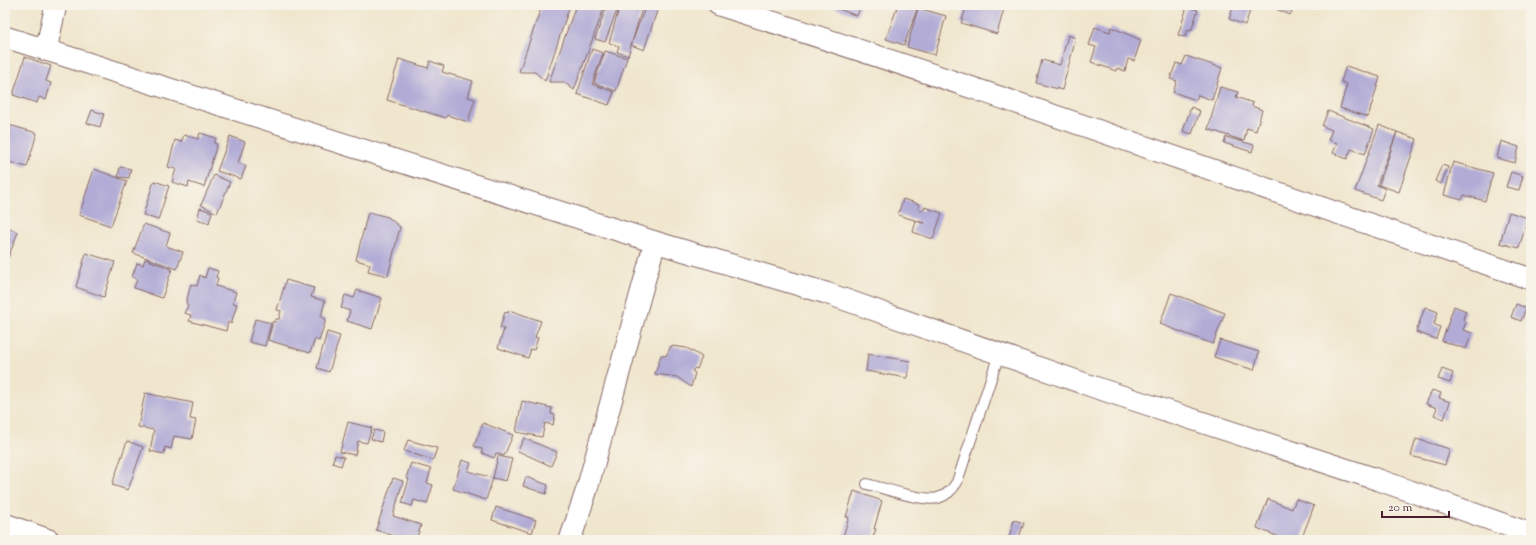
<svg xmlns="http://www.w3.org/2000/svg" width="1536" height="545" viewBox="0 0 1536 545" font-family="'Sorts Mill Goudy',serif">
	<rect width="100%" height="100%" fill="#f7f3e8"/>
	<filter id="ink" filterUnits="userSpaceOnUse"><feTurbulence type="fractalNoise" baseFrequency=".025" numOctaves="2"/><feDisplacementMap in="SourceGraphic" scale="8" xChannelSelector="R" yChannelSelector="G"/><feConvolveMatrix kernelMatrix="1 2 1 2 8 2 1 2 1" color-interpolation-filters="sRGB"/></filter>
	<filter id="wash" filterUnits="userSpaceOnUse"><feTurbulence type="fractalNoise" baseFrequency=".012" numOctaves="4" result="noise"/><feDisplacementMap in="SourceGraphic" scale="16" xChannelSelector="R" yChannelSelector="G"/><feGaussianBlur stdDeviation="0.9" result="paint"/><feColorMatrix in="noise" values="0 0 0 0 0 0 0 0 0 0 0 0 0 0 0 0 0 1.4 0 .05"/><feComposite in="paint" operator="in"/></filter>
	<g filter="url(#wash)">
		<rect width="100%" height="100%" fill="#f0e6cd"/>
		<g id="blocks">
			<g fill="#b1abd6">
				<path d="M542,5H570L545,81L535,72H519Z"/>
				<path d="M576,5H605L574,90L564,82H549Z"/>
				<path d="M607,5H619L605,42L595,39Z"/>
				<path d="M620,5H643L628,56L617,52L619,46L609,43Z"/>
				<path d="M646,5H659L644,50L631,45Z"/>
				<path d="M828,5H861L857,16Z"/>
				<path d="M898,5H904L917,10L904,45L886,39Z"/>
				<path d="M967,5H1005L997,34L961,23Z"/>
				<path d="M1234,5H1252L1245,25L1229,19Z"/>
				<path d="M1267,5H1300L1298,10L1293,9L1290,15Z"/>
				<path d="M1187,7L1198,10L1191,31L1188,30L1185,37L1178,35Z"/>
				<path d="M918,8L946,16L935,55L907,47Z"/>
				<path d="M1095,27L1110,32L1111,27L1141,40L1134,61L1128,59L1125,71L1117,68L1116,71L1091,62L1096,47L1089,45Z"/>
				<path d="M1068,35L1076,38L1062,90L1036,83L1042,60L1060,65Z"/>
				<path d="M592,49L603,53L592,84L614,92L609,105L577,94Z"/>
				<path d="M605,51L627,58L616,91L594,83Z"/>
				<path d="M1186,56L1222,68L1212,100L1198,95L1196,100L1173,92L1177,81L1170,79L1176,63L1182,65Z"/>
				<path d="M25,57L51,66L46,81L51,83L46,100L39,97L37,103L13,95Z"/>
				<path d="M399,59L428,68L430,61L444,66L442,72L473,81L468,97L475,99L468,122L447,115L446,118L387,100Z"/>
				<path d="M1346,66L1380,77L1368,117L1340,108L1347,84L1341,82Z"/>
				<path d="M1220,87L1238,92L1236,97L1253,103L1252,106L1262,110L1256,131L1247,128L1244,141L1208,129Z"/>
				<path d="M1191,107L1200,111L1192,134L1183,131Z"/>
				<path d="M92,110L104,114L100,127L87,123Z"/>
				<path d="M1328,111L1374,129L1365,154L1351,149L1347,159L1333,153L1337,143L1328,140L1332,130L1322,126Z"/>
				<path d="M9,125L37,133L27,167L5,161V138Z"/>
				<path d="M1379,125L1397,132L1377,185L1385,189L1381,200L1355,191Z"/>
				<path d="M1397,132L1417,139L1399,192L1379,185Z"/>
				<path d="M200,133L216,138L214,143L217,144L204,187L189,182L188,187L172,182L176,169L168,167L175,140L181,142L184,135L198,139Z"/>
				<path d="M230,136L245,142L238,163L246,166L241,179L217,171Z"/>
				<path d="M1226,137L1254,145L1252,152L1224,143Z"/>
				<path d="M1501,141L1519,147L1515,163L1497,158Z"/>
				<path d="M1453,162L1493,173L1485,201L1464,195L1462,200L1444,195Z"/>
				<path d="M1442,165L1448,167L1441,184L1435,181Z"/>
				<path d="M120,167L131,169L129,178L118,177Z"/>
				<path d="M94,169L127,181L111,226L79,215Z"/>
				<path d="M1511,172L1523,176L1519,190L1506,187Z"/>
				<path d="M214,175L230,182L217,213L201,205Z"/>
				<path d="M154,181L169,186L158,220L143,215Z"/>
				<path d="M903,199L919,204L918,209L923,211L924,207L942,213L933,239L913,232L916,221L924,223L898,215Z"/>
				<path d="M200,208L212,212L209,223L197,219Z"/>
				<path d="M368,212L388,217L400,227L388,276L368,271L370,264L356,260Z"/>
				<path d="M1509,212L1528,218L1519,248L1500,243Z"/>
				<path d="M144,224L170,233L166,246L183,252L177,269L133,253Z"/>
				<path d="M5,227L18,232L5,266Z"/>
				<path d="M86,253L115,262L104,297L76,287Z"/>
				<path d="M145,259L172,269L162,298L134,288L137,279L132,277L137,263L143,265Z"/>
				<path d="M208,268L218,271L216,277L218,278L216,286L236,292L233,303L237,304L231,324L228,322L226,331L189,321L191,315L184,313L188,306L186,303L191,284L197,286L200,275L205,278Z"/>
				<path d="M286,280L314,288L311,297L325,301L321,317L326,319L319,341L315,339L310,353L268,340L273,321L275,322L276,319H279L281,311L277,310Z"/>
				<path d="M357,290L382,298L372,329L347,321L350,311L341,308L345,295L354,298Z"/>
				<path d="M1171,293L1225,313L1213,344L1160,324Z"/>
				<path d="M1516,304L1526,308L1521,321L1511,317Z"/>
				<path d="M1454,306L1466,311L1463,319L1466,322L1463,330L1472,333L1466,349L1442,341Z"/>
				<path d="M1425,307L1438,312L1434,324L1440,327L1436,339L1416,332Z"/>
				<path d="M509,310L541,321L535,337L538,338L534,350L531,349L528,358L498,348L504,329L500,328L505,312L508,313Z"/>
				<path d="M255,319L271,323L265,346L249,342Z"/>
				<path d="M327,332L340,336L329,372L317,368Z"/>
				<path d="M1220,340L1259,352L1254,370L1214,357Z"/>
				<path d="M671,346L687,348L702,357L697,369L695,368L692,371L695,373L691,387L677,377L655,374L661,355L666,356Z"/>
				<path d="M868,354L910,361L907,378L866,371Z"/>
				<path d="M1442,369L1453,373L1450,383L1438,379Z"/>
				<path d="M1432,390L1441,393L1439,398L1450,402L1444,419L1434,415L1437,408L1426,404Z"/>
				<path d="M145,393L193,403L190,419L196,420L192,439L174,436L171,449L165,447L164,454L150,451L154,430L138,427Z"/>
				<path d="M522,401L552,408L551,414L555,415L553,425L545,423L542,437L516,432Z"/>
				<path d="M348,422L372,428L367,443L358,441L355,455L340,452Z"/>
				<path d="M483,423L513,435L504,456L496,453L494,458L482,453V449L474,446Z"/>
				<path d="M374,430L383,432L381,442L371,439Z"/>
				<path d="M524,438L557,452L551,466L518,451Z"/>
				<path d="M1416,439L1450,449L1445,465L1411,456Z"/>
				<path d="M408,440L437,448L433,460L404,451Z"/>
				<path d="M127,441L143,447L128,490L112,485Z"/>
				<path d="M335,455L344,457L341,466L332,463Z"/>
				<path d="M498,456L512,459L506,481L493,478L486,500L453,489L462,460L471,463L468,471L493,478Z"/>
				<path d="M411,463L431,469L427,483L433,485L427,504L414,500L412,506L402,503L409,479L406,478Z"/>
				<path d="M526,477L548,485L546,494L523,486Z"/>
				<path d="M393,478L403,481L393,516L421,525L416,540H406L376,530Z"/>
				<path d="M854,491L882,501L874,529H876L872,540H842L849,517H846Z"/>
				<path d="M1268,499L1292,509L1296,499L1314,506L1301,540H1286L1257,528Z"/>
				<path d="M496,507L536,520L532,533L492,520Z"/>
				<path d="M1014,520L1024,523L1018,540H1008Z"/>
			</g>
		</g>
	</g>
	<g filter="url(#ink)">
		<use href="#blocks" fill-opacity="0" stroke="#846564" stroke-width="1"/>
		<g fill="none" stroke-linecap="round" stroke-linejoin="round">
			<defs>
				<path id="service" d="M867,484C884,488 923,502 938,498C947,495 953,489 957,482L999,354"/>
				<g id="minor">
					<path d="M719,5C992,91 1260,188 1531,279"/>
					<path d="M5,37L655,242L826,293L1097,388L1379,480L1531,534"/>
					<path d="M46,50L56,5"/>
					<path d="M5,524L49,540"/>
					<path d="M570,540L587,489L655,242"/>
				</g>
			</defs>
			<use href="#service" stroke="#846564" stroke-width="12"/>
			<use href="#minor" stroke="#846564" stroke-width="23"/>
			<use href="#service" stroke="#fff" stroke-width="10"/>
			<use href="#minor" stroke="#fff" stroke-width="21"/>
		</g>
	</g>
	<rect width="1536" height="545" fill="none" stroke="#f7f3e8" stroke-width="20"/>
	<path d="M1382 511v6h67v-6" fill="none" stroke="#4a1f2b" stroke-width="2"/>
	<text x="1388" y="511" font-size="12" fill="#4a1f2b" stroke="#f7f3e8" stroke-width="3" paint-order="stroke">20 m</text>
</svg>
